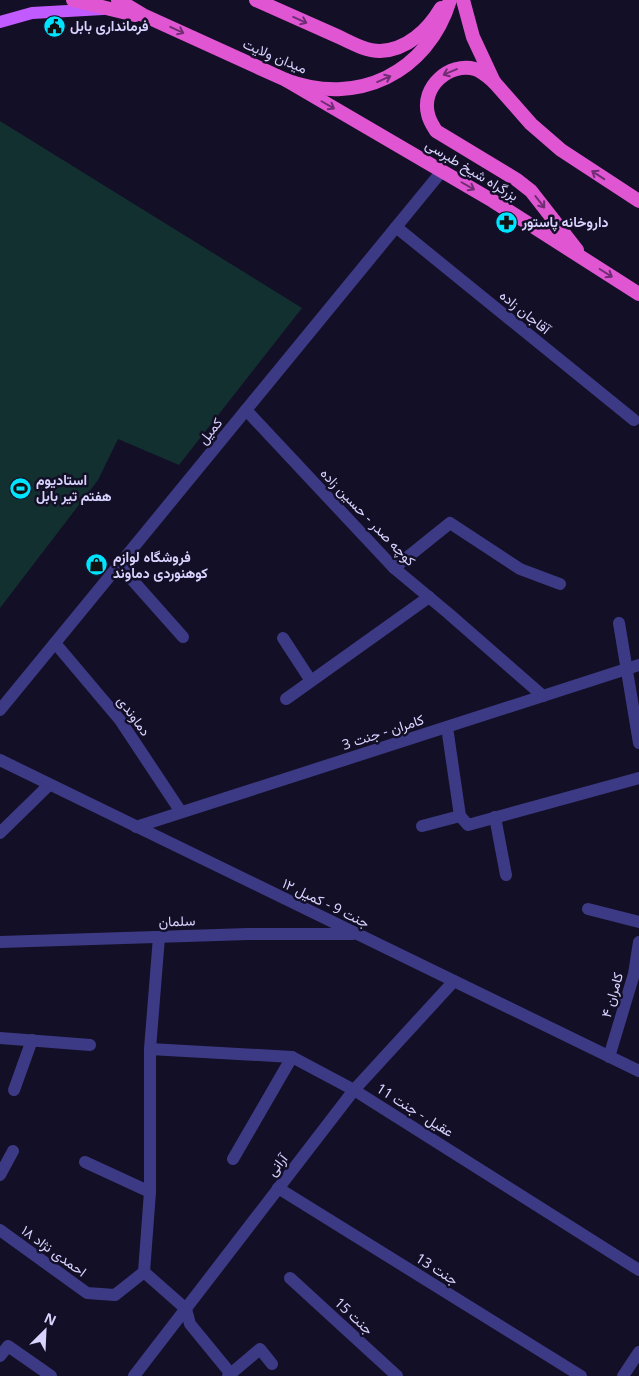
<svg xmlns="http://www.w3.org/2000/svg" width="639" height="1376" viewBox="0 0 639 1376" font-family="'Noto Sans',Vazirmatn,sans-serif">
	<rect width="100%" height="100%" fill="#130f26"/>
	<path fill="#12302f" d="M0,121L302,308L179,465L118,439L98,480L0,608Z"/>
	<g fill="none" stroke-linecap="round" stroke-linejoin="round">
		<g stroke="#3d3a85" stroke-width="12">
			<path d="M396,227L634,420"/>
			<path d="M246,410L394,568L448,613L543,696"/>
			<path d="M119,565L183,637"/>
			<path d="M394,568L450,523L520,569L560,584"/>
			<path d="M619,623L639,743"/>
			<path d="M283,638L311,681"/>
			<path d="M55,643L120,720L181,812"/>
			<path d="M286,699L429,597"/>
			<path d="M0,710L442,171"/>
			<path d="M447,727L460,816L468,825L639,778"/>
			<path d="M0,760L639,1071"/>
			<path d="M495,817L506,875"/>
			<path d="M422,826L460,816"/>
			<path d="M136,827L639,665"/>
			<path d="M0,833L49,785"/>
			<path d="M588,909L639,922"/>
			<path d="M0,942L248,934H353"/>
			<path d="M0,1038L90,1045"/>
			<path d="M150,1049L292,1057L354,1090L639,1270"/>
			<path d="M609,1057L634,974L639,942"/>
			<path d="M14,1090L32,1040"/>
			<path d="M233,1159L292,1057"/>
			<path d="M85,1162L150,1192"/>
			<path d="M0,1175L13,1151"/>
			<path d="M278,1188L581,1376"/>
			<path d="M0,1230L87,1293L115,1295L144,1272"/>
			<path d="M144,1272L150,1192V1049L159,937"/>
			<path d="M144,1272L186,1309L190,1324L231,1374"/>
			<path d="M290,1278L397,1376"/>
			<path d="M0,1356L8,1346L51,1376"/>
			<path d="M134,1376L354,1090L454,981"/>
			<path d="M228,1376L260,1349L272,1364"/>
			<path d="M623,1376L639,1352"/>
		</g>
		<path stroke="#c25bff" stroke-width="12" d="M0,22L32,13L103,9"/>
		<g stroke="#e055d1" stroke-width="14">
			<path d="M73,0L135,15"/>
			<path d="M118,0L143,15L286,80C357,107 428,73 450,0"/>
			<path d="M256,0C283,12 310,24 337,36C350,42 365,51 380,51C407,50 428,30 441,8"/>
			<path d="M463,0L473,37L494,82L531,124L561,150L639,201"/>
			<path d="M286,80L493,201L639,294"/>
			<path d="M494,82C488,77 483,72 475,69C449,62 421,87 428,114C429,120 433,126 436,131L517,180L531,191L577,250"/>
		</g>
	</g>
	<defs><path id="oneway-shaft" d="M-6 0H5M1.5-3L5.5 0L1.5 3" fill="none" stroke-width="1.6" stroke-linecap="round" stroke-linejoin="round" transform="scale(1.25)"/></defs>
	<g stroke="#6f2e73">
		<use href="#oneway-shaft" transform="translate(300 20) rotate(24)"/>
		<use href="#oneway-shaft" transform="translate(177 30) rotate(25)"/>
		<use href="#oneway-shaft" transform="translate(450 72) rotate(157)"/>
		<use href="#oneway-shaft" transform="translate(384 79) rotate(-24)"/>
		<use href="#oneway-shaft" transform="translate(328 105) rotate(30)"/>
		<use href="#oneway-shaft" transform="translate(598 175) rotate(-147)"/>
		<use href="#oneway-shaft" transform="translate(468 186) rotate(30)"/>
		<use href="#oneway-shaft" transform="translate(540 202) rotate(52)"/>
		<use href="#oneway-shaft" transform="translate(606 273) rotate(32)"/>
	</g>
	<defs>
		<symbol id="civic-disc" viewBox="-11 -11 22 22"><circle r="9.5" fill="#00e5ff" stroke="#130f26"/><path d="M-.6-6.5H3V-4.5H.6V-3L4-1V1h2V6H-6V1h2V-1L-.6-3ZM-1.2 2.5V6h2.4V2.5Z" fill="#111"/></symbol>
		<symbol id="pharmacy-disc" viewBox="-11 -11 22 22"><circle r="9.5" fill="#00e5ff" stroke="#130f26"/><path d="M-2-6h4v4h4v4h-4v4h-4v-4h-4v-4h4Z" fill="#111"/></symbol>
		<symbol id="stadium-disc" viewBox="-11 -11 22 22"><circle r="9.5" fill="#00e5ff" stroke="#130f26"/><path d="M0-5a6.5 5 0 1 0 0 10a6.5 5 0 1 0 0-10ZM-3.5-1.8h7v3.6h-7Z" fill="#111"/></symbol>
		<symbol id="shop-disc" viewBox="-11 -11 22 22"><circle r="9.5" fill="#00e5ff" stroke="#130f26"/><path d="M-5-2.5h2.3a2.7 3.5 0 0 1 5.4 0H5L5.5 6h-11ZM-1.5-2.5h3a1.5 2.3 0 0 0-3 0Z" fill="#111"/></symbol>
	</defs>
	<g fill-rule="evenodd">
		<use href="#civic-disc" x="42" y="14" width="25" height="25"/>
		<use href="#pharmacy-disc" x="494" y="210" width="25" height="25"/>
		<use href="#stadium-disc" x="8" y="476" width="25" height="25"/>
		<use href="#shop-disc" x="84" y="552" width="25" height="25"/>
	</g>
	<g text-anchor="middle" stroke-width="5" stroke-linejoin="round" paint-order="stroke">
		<g font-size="14" font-weight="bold" fill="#d9d4ff" stroke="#130f26" text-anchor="start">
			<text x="70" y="31">فرمانداری بابل</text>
			<text x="522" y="227">داروخانه پاستور</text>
			<text x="36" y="485">استادیوم<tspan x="36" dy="16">هفتم تیر بابل</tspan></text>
			<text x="113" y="562">فروشگاه لوازم<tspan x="113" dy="16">کوهنوردی دماوند</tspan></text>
		</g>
		<g font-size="14" fill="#d9d4ff" stroke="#130f26">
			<text transform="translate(275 56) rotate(23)" y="5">میدان ولایت</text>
			<text transform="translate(472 170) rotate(31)" y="5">بزرگراه شیخ طبرسی</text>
			<text transform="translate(525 312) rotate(39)" y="5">آقاجان زاده</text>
			<text transform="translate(210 431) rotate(-51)" y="5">کمیل</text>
			<text transform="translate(368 517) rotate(46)" y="5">کوچه صدر - حسین زاده</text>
			<text transform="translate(134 716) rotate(54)" y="5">دماوندی</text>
			<text transform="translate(383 732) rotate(-18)" y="5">کامران - جنت 3</text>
			<text transform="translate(326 903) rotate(26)" y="5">جنت 9 - کمیل ۱۲</text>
			<text transform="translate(177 921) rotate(-2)" y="5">سلمان</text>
			<text transform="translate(612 995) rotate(-74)" y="5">کامران ۴</text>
			<text transform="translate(415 1110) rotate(32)" y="5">عقیل - جنت 11</text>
			<text transform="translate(277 1165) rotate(-52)" y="5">آرانی</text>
			<text transform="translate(54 1251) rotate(36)" y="5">احمدی نژاد ۱۸</text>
			<text transform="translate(437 1269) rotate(32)" y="5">جنت 13</text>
			<text transform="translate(354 1316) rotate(43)" y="5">جنت 15</text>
		</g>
	</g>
	<g transform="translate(45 1331) rotate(24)" stroke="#130f26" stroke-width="4" paint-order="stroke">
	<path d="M0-4L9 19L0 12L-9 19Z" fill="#d9d4ff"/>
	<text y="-8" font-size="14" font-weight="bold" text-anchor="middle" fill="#d9d4ff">N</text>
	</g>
</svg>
